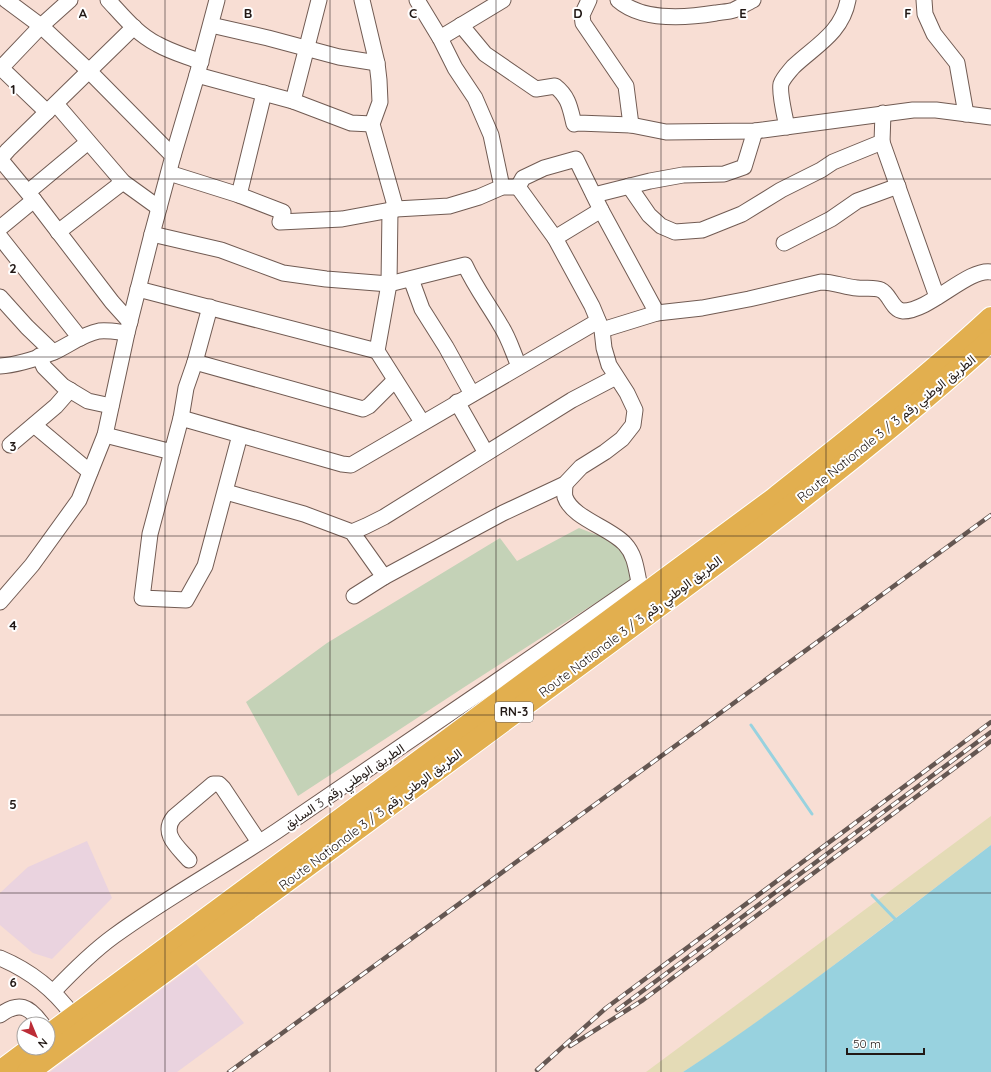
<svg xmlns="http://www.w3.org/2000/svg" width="991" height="1072" viewBox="0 0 991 1072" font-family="Quicksand,Vazirmatn,sans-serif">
	<rect width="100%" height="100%" fill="#f8ded4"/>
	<g fill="#ead3df">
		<path d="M87,841L112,898L52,959L33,953L0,925V893L28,867Z"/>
		<path d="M196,964L244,1023L177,1072H50Z"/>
	</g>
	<path fill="#c4d2b7" d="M579,528L618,543L632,560L633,579L466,686L298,796L246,702L327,643L500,538L517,561Z"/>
	<path fill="#e4dbb6" d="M991,816V845L821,975L728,1043L683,1072H646Z"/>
	<path fill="#98d2df" d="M991,845V1072H683C790,1002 890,922 991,845Z"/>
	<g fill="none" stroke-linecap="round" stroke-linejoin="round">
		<g stroke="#98d2df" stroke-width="3">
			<path d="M751,725L812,814"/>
			<path d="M872,895L897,921"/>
		</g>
		<defs>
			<g id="minor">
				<path d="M6,0L41,26L89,71L173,156"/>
				<path d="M108,0C123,16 137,34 157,44C171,52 186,56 201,62"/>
				<path d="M362,0L377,63L379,80L380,102L372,124L396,209"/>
				<path d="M417,0L440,38L455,68L475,98L491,135L502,187"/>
				<path d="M589,0L582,15L583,23L626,86L631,125"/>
				<path d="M618,0C642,21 686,18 716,13C721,12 728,12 734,10C740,7 747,3 753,0"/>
				<path d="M924,0L925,14L934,34L957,63L966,114"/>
				<path d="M211,25L268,38L339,57L377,63"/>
				<path d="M461,25L485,54L536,89L555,86C569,97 570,108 574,124L578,123L631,125L666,132L755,131L913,110H936L991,117"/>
				<path d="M440,38L503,0"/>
				<path d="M1,68L47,112"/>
				<path d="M0,69L41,26L70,0"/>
				<path d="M197,75L293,101L351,123L372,124"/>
				<path d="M293,101L319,0"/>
				<path d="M56,104L123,182L159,208"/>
				<path d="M787,127C785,117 779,93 781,84C783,78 789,72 793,67C815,46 842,33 848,0"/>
				<path d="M882,142L937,297"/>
				<path d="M0,159L34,200L112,302L130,322"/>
				<path d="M0,159L8,150L134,27"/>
				<path d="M169,173L239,195L283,212L280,222L342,219L396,209L449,206L479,197L502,187H518"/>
				<path d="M629,186L649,215L661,226L675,232L702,230L742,214L781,190L821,170L833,162L882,142L883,113"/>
				<path d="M518,187L523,178L544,168L576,159L601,210L657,313"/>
				<path d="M28,192L88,142"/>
				<path d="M239,195L264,93"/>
				<path d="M594,195L650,181L683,175L724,174L744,167L755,131"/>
				<path d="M390,210L389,284L377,351L422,422"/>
				<path d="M0,228L34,200"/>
				<path d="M58,232L123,182"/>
				<path d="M152,234L221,250L283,273L326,279L389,284L465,265C475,287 489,305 501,326C509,338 513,353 519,366"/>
				<path d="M0,237L80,338"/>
				<path d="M555,238L601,210"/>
				<path d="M784,243L831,219L857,201L898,186"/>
				<path d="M411,279L422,309L446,347L472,394"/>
				<path d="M138,289L377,351"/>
				<path d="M0,297L27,327L53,352"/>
				<path d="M602,330L657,313L702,308L749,299L821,282C834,282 845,287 857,288C864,289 875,287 881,290C890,294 892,310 903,311C930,311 968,268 991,272"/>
				<path d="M39,356L44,367L63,386L88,401L111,406"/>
				<path d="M195,362L363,409L369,406L395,380"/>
				<path d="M0,366C17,365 38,358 54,352C69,345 83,334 99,331C109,330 118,332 127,333"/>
				<path d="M457,402L486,453"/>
				<path d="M181,418L186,388L195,362L210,307"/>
				<path d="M34,425L90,472"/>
				<path d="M105,435L172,452"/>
				<path d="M240,435L205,566L186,600L142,598L150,534L181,418L342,464L351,465L598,321"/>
				<path d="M10,445L56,406L70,390"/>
				<path d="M565,484C565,488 564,493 565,497C572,518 611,528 625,544C638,558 636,577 642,593"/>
				<path d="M226,492L304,514L352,532L384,577"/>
				<path d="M352,532L366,526L384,517L572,400L616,377"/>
				<path d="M354,596L384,577L503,513L565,484L581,467L605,452L622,439L633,425L635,410L627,393L609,365L604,348L602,330L592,306L555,238L518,187"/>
				<path d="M0,602L32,565L79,500L105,435L127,333L152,234L173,156L197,75L217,0"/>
				<path d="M189,860C179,848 160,834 174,817L213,784H219L223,788L259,842"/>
				<path d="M0,958C31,971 55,990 74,1017"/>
				<path d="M53,992C72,972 92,952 114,936C166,898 223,867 277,831C398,749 518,667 638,584"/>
				<path d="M0,1015C19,1001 29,1006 42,1024"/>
			</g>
			<g id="highway">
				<path d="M48,1036L774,499C848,440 922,382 991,318"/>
				<path d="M0,1072L32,1048"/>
				<path d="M28,1072C206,941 383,809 561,678C707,570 856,463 991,340"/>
			</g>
		</defs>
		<use href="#minor" stroke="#715b53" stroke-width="17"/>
		<use href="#highway" stroke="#fff" stroke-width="24"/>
		<use href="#minor" stroke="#fff" stroke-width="15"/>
		<use href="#highway" stroke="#e2af4f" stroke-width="22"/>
		<defs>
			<g id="rail">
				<path d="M617,1010L991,732"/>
				<path d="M570,1046L643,1000L991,741"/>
				<path d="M537,1070L606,1008L991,722"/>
				<path d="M229,1072L991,515"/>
			</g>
		</defs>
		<use href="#rail" stroke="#655752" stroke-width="4.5"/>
		<use href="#rail" stroke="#fff" stroke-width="3" stroke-dasharray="9" stroke-linecap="butt"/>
	</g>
	<path fill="none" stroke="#211815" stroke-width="1" stroke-opacity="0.55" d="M165,0V1072M330,0V1072M496,0V1072M661,0V1072M826,0V1072M0,179H991M0,357H991M0,536H991M0,715H991M0,893H991"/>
	<g text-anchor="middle" stroke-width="4" stroke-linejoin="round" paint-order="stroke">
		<rect fill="#fff" stroke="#645d5b" stroke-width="1" x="495" y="702" width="38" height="20" rx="3"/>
		<g font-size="12" font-weight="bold" fill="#211815">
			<text x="514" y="716">RN-3</text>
		</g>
		<g font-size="13" fill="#211815" stroke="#fff">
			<text transform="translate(886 428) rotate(-39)" y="5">Route Nationale 3 / الطريق الوطني رقم 3</text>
			<text transform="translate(630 626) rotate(-37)" y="5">Route Nationale 3 / الطريق الوطني رقم 3</text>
			<text transform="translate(344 786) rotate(-34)" y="5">الطريق الوطني رقم 3 السابق</text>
			<text transform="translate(370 819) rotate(-37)" y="5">Route Nationale 3 / الطريق الوطني رقم 3</text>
		</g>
	</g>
	<g font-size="13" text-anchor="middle" font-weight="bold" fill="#211815" stroke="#fff" stroke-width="4" stroke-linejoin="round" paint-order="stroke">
		<text x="83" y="18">A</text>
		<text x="248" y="18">B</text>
		<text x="413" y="18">C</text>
		<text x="578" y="18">D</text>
		<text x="743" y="18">E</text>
		<text x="908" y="18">F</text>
		<text x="13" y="94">1</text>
		<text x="13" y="273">2</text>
		<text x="13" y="451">3</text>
		<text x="13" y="630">4</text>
		<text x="13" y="809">5</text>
		<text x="13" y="987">6</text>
	</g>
	<g transform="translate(36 1036) rotate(136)"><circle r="19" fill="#ffffff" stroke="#a6a3a1"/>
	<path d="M0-3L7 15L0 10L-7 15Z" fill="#bc2c36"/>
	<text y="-6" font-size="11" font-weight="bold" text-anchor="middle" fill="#211815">N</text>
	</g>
	<path d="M847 1048v6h77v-6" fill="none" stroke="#211815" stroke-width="2"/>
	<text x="853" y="1048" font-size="12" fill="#211815" stroke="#ffffff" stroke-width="3" paint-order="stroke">50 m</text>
</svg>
